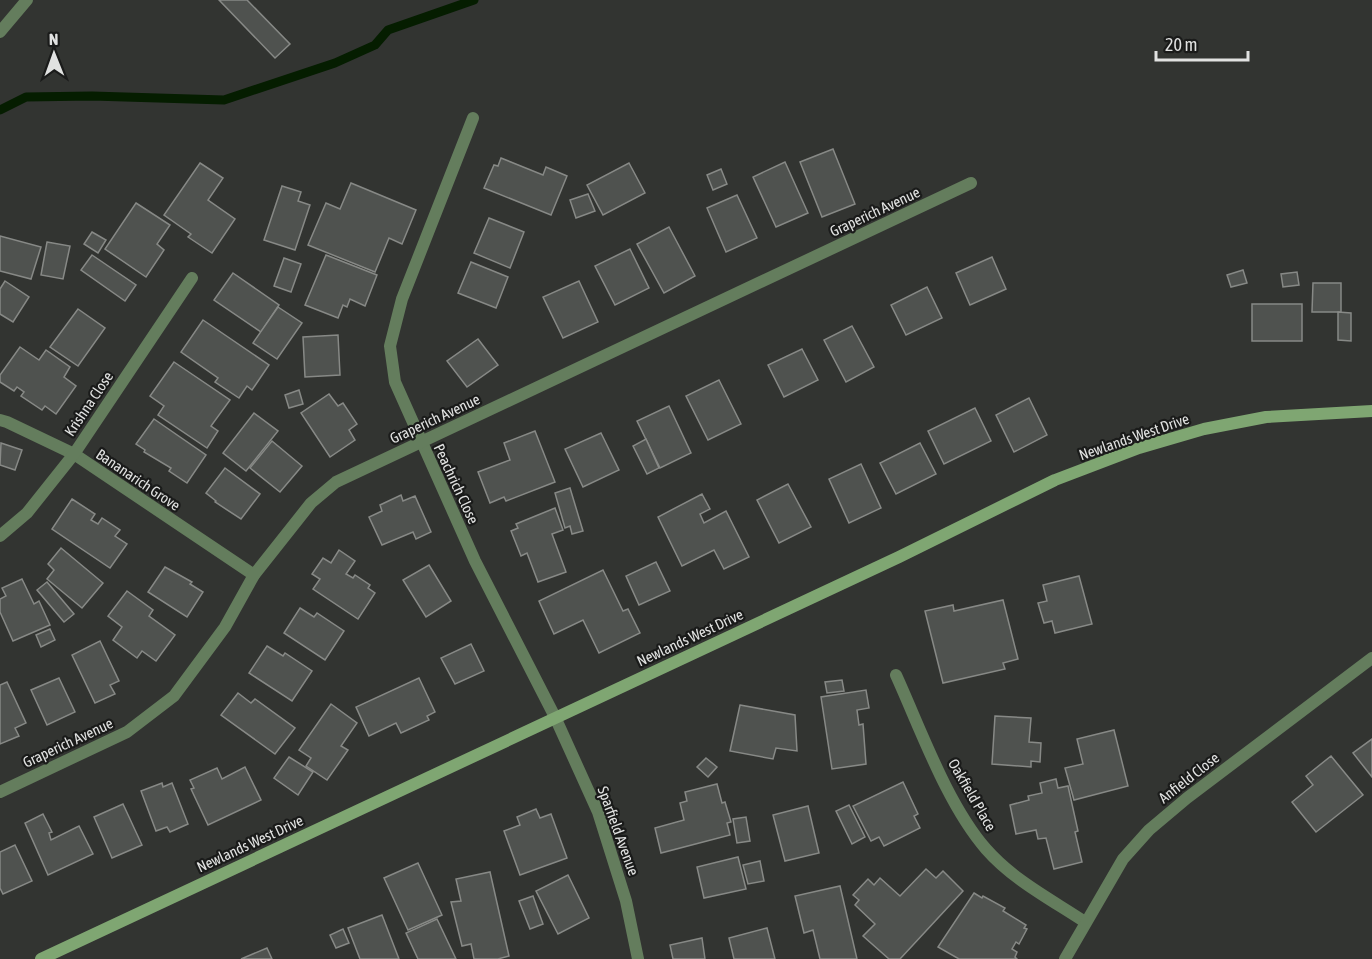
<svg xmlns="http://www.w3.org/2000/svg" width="1372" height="959" viewBox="0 0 1372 959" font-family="'Asap Condensed',sans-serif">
	<rect width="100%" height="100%" fill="#323431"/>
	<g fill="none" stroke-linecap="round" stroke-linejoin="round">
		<path stroke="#051d00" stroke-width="9" d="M0,110L26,97L92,96L224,100L335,63L375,45L388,30L474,0"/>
	</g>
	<g fill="#4f524f" stroke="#878986" stroke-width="1.5">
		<path d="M219,0H247L290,44L275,58Z"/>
		<path d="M833,149L855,204L822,217L800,162Z"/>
		<path d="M501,158L543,175L546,167L567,176L551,215L484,188L494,165L498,166Z"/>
		<path d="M785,162L808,213L776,227L753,177Z"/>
		<path d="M200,163L223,178L208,200L235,219L212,253L188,237L191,234L164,215Z"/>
		<path d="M629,163L645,193L603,215L587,185Z"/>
		<path d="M721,169L727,184L713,190L707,175Z"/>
		<path d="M351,183L416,210L402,244L389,238L375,272L308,245L326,203L340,209Z"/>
		<path d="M282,186L301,192L298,201L310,205L295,250L264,240Z"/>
		<path d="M588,194L595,211L576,218L570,200Z"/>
		<path d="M737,195L757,238L726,252L707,208Z"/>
		<path d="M136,203L170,225L157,244L164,250L146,277L105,249Z"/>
		<path d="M489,218L524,232L510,268L474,253Z"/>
		<path d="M669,227L695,276L664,293L637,244Z"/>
		<path d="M92,232L106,240L98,253L84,244Z"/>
		<path d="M0,236L41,247L31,279L0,271Z"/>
		<path d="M47,242L70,246L63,279L41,275Z"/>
		<path d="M630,249L649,288L615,305L595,266Z"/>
		<path d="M92,255L136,285L125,301L81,270Z"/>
		<path d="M326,255L377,275L365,306L350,299L347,307L343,305L338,318L305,305Z"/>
		<path d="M992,257L1006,289L970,305L956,273Z"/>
		<path d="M284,258L301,264L291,292L274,286Z"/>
		<path d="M471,262L508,277L496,308L458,293Z"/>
		<path d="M1243,270L1247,283L1231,287L1227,275Z"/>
		<path d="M1297,272L1299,285L1283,287L1281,274Z"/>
		<path d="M233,273L279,305L261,332L214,300Z"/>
		<path d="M5,281L29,297L13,322L0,314V289Z"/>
		<path d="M579,281L598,322L563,338L543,297Z"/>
		<path d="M1313,283H1341V312H1312Z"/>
		<path d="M927,287L942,318L906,335L891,305Z"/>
		<rect x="1252" y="304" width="50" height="37"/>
		<path d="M278,307L302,323L277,359L253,343Z"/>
		<path d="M78,309L105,328L78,366L50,347Z"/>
		<path d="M1338,312L1351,313V341L1338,340Z"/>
		<path d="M203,320L269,365L252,390L247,386L239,398L215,382L218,378L181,352Z"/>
		<path d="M852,326L874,367L846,382L824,340Z"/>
		<path d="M338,335L340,375L305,377L303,337Z"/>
		<path d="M478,339L498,365L467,387L447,361Z"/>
		<path d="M20,347L39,360L46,350L70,367L64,377L76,386L56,414L45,406L42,410L21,396L24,392L17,387L14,391L0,382V375Z"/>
		<path d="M802,349L818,380L784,397L768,365Z"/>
		<path d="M174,362L230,400L211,426L218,431L207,448L158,415L164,406L150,396Z"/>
		<path d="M719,380L741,424L708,440L686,396Z"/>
		<path d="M299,390L303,404L289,408L285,395Z"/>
		<path d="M329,394L338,406L343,403L357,424L349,430L355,440L330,457L301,413Z"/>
		<path d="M1029,398L1047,435L1014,452L996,415Z"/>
		<path d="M669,406L691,453L660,468L637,421Z"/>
		<path d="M975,408L991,441L944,464L928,431Z"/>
		<path d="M254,413L278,431L246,471L223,453Z"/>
		<path d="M154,419L206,455L187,483L169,471L171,468L144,452L145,450L136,444Z"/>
		<path d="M535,431L555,482L506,501L504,497L490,503L478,472L510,460L504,443Z"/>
		<path d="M601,433L619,470L583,487L565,449Z"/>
		<path d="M646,439L659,468L647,474L633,446Z"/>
		<path d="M272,441L302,466L280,492L250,468Z"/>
		<path d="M1,443L22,450L15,470L0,465Z"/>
		<path d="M920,443L936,474L896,494L880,463Z"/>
		<path d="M861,464L881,508L849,523L829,479Z"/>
		<path d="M225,468L260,494L241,519L215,502L216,501L206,493Z"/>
		<path d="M788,484L811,527L779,543L757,500Z"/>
		<path d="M570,488L583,531L572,534L570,526L565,528L555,493Z"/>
		<path d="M702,494L710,509L700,514L704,523L726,511L749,557L724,569L714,550L682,566L658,517Z"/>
		<path d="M401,495L403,501L415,496L431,532L416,539L413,532L382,545L369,517L382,511L380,505Z"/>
		<path d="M72,499L95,514L91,520L98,524L102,518L120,530L115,536L127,544L110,568L52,529Z"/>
		<path d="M555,508L563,530L552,534L566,572L538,582L527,553L521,556L511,531L518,528L516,524Z"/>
		<path d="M61,548L103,583L82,608L47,579L54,570L48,564Z"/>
		<path d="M339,550L355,561L346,574L353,578L355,575L370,585L368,588L375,593L358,619L313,589L320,579L312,574L323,558L331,563Z"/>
		<path d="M656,562L670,591L639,605L626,576Z"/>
		<path d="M429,565L451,601L426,617L403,580Z"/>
		<path d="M165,567L192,582L190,584L203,592L187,617L148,592Z"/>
		<path d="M603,570L623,611L628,609L640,633L599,653L583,620L554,634L539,601Z"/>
		<path d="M1079,576L1092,624L1055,633L1052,621L1044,623L1038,603L1047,601L1043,585Z"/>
		<path d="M22,579L34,604L39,601L50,625L13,641L0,612V599L6,596L2,588Z"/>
		<path d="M47,582L74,614L64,622L37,590Z"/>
		<path d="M127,591L153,610L149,616L175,635L156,661L142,651L137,658L113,640L122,627L108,616Z"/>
		<path d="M1003,600L1018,659L1003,663L1005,669L943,683L925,611L953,605L954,611Z"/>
		<path d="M300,608L314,617L317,613L344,631L325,660L284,633Z"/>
		<path d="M50,629L55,640L41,647L36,635Z"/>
		<path d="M100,641L119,681L110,685L115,694L95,703L72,655Z"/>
		<path d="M471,644L484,671L455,684L441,658Z"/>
		<path d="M267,646L283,656L285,653L312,671L292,701L249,673Z"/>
		<path d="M59,678L75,712L47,725L31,690Z"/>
		<path d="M419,678L435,712L427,716L429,720L401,733L396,723L369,736L356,707Z"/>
		<path d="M842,680L844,691L827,693L825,682Z"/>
		<path d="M7,682L26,723L15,728L19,736L0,744V685Z"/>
		<path d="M866,690L869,708L857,710L859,725L863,724L866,764L832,769L821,697Z"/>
		<path d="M238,693L251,703L255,699L295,728L275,754L221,715Z"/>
		<path d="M331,704L357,723L341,746L348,750L327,780L306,766L311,758L299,750Z"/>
		<path d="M740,705L795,715L797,751L776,748L773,759L730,751Z"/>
		<path d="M995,716L1031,718L1029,742L1041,743L1040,762L1031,761V767L992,764Z"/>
		<path d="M1114,730L1128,786L1074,800L1065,768L1083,764L1077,739Z"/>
		<path d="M1372,739V777L1353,753Z"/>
		<path d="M1331,756L1363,795L1316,832L1292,802L1313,785L1306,776Z"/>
		<path d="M289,757L313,772L298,795L274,778Z"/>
		<path d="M706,758L717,767L708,777L697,767Z"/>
		<path d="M245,767L261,800L208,825L191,789L194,788L190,780L217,768L222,779Z"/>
		<path d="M1056,779L1058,788L1068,786L1078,831L1075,832L1082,862L1054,869L1046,838L1038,839L1036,830L1016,834L1010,805L1029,800L1028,796L1042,793L1040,783Z"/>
		<path d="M903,782L918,814L914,816L920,828L884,846L879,837L871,841L853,806Z"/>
		<path d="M162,783L163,787L172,783L188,824L170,832L167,827L156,831L141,791Z"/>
		<path d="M717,784L722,803L725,802L731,822L727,823L730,835L661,853L655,828L684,820L680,803L687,801L685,792Z"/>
		<path d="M123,804L142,845L112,858L94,817Z"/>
		<path d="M849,805L865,837L852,844L836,811Z"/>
		<path d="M808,806L819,853L785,861L773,815Z"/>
		<path d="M536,809L540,818L551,814L567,858L520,875L504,831L520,825L517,817Z"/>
		<path d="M43,814L52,832L49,833L51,840L79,826L93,854L48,875L25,823Z"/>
		<path d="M746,817L750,841L737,843L733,819Z"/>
		<path d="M15,845L32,881L3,894L0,888V852Z"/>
		<path d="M738,857L746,889L704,898L697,867Z"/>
		<path d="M760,861L764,881L748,884L743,865Z"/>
		<path d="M418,863L442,915L408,930L384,878Z"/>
		<path d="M926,869L936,878L943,871L963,891L900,959H889L863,936L875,924L855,905L859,900L853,895L868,879L874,885L880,878L900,896Z"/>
		<path d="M490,872L509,956L498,959H474L471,944L462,946L451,902L461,901L456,879Z"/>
		<path d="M568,875L589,918L558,934L536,891Z"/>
		<path d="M840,886L857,959H820L813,930L804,933L795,896Z"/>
		<path d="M974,893L982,898L983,896L1005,908L1003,911L1026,925L1024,928L1027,929L1019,944L1016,942L1012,949L1017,952L1015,957L1017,959H959L938,947Z"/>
		<path d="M533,896L543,924L530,929L519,901Z"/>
		<path d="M382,915L399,959H360L348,928Z"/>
		<path d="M437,919L456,959H418L406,933Z"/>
		<path d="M767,928L775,959H734L729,938Z"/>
		<path d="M343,929L349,943L336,948L330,935Z"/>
		<path d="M702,938L705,959H673L670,945Z"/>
		<path d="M267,948L272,959H241Z"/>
	</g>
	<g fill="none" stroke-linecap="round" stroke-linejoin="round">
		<g stroke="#647d5d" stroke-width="12">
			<path d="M0,32L27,0"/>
			<path d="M473,118L402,299L390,346L395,382L475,561L555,717L598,812L626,901L638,959"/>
			<path d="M0,420L7,422L74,454L254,575"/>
			<path d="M0,536L27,513L74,454L192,278"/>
			<path d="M896,675C921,730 947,804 986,849C1013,880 1052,900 1085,922"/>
			<path d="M0,792L127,732L174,696L225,627L254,575L311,503L336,482L971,183"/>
			<path d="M1065,959L1123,859L1149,830L1187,798L1372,658"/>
		</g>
		<path stroke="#7fa672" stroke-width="12" d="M41,959L899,557L1055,480L1139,448L1204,429L1266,417L1372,411"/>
	</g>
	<g text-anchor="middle" stroke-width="4.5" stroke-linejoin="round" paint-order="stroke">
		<g font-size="15" fill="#e1e2e1" stroke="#1a1b1a">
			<text transform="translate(875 212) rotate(-25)" y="5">Graperich Avenue</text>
			<text transform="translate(89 404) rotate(-56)" y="5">Krishna Close</text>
			<text transform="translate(435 419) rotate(-25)" y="5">Graperich Avenue</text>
			<text transform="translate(1134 437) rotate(-19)" y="5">Newlands West Drive</text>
			<text transform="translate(138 480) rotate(34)" y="5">Bananarich Grove</text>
			<text transform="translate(456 484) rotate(65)" y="5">Peachrich Close</text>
			<text transform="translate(690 638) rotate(-25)" y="5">Newlands West Drive</text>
			<text transform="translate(68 743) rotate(-25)" y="5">Graperich Avenue</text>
			<text transform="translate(1189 778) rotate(-38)" y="5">Anfield Close</text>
			<text transform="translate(972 795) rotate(60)" y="5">Oakfield Place</text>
			<text transform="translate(618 831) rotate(70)" y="5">Sparfield Avenue</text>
			<text transform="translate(250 844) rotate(-25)" y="5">Newlands West Drive</text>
		</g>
	</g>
	<g transform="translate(54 54) rotate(359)" stroke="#1a1b1a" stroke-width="4.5" paint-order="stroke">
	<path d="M0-4.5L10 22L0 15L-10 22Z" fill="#e1e2e1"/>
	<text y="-9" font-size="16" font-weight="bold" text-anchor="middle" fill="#e1e2e1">N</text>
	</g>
	<path d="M1156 51v9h92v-9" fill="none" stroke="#e1e2e1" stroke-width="3"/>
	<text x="1165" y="51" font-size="18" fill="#e1e2e1" stroke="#1a1b1a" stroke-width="4.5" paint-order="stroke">20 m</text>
</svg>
